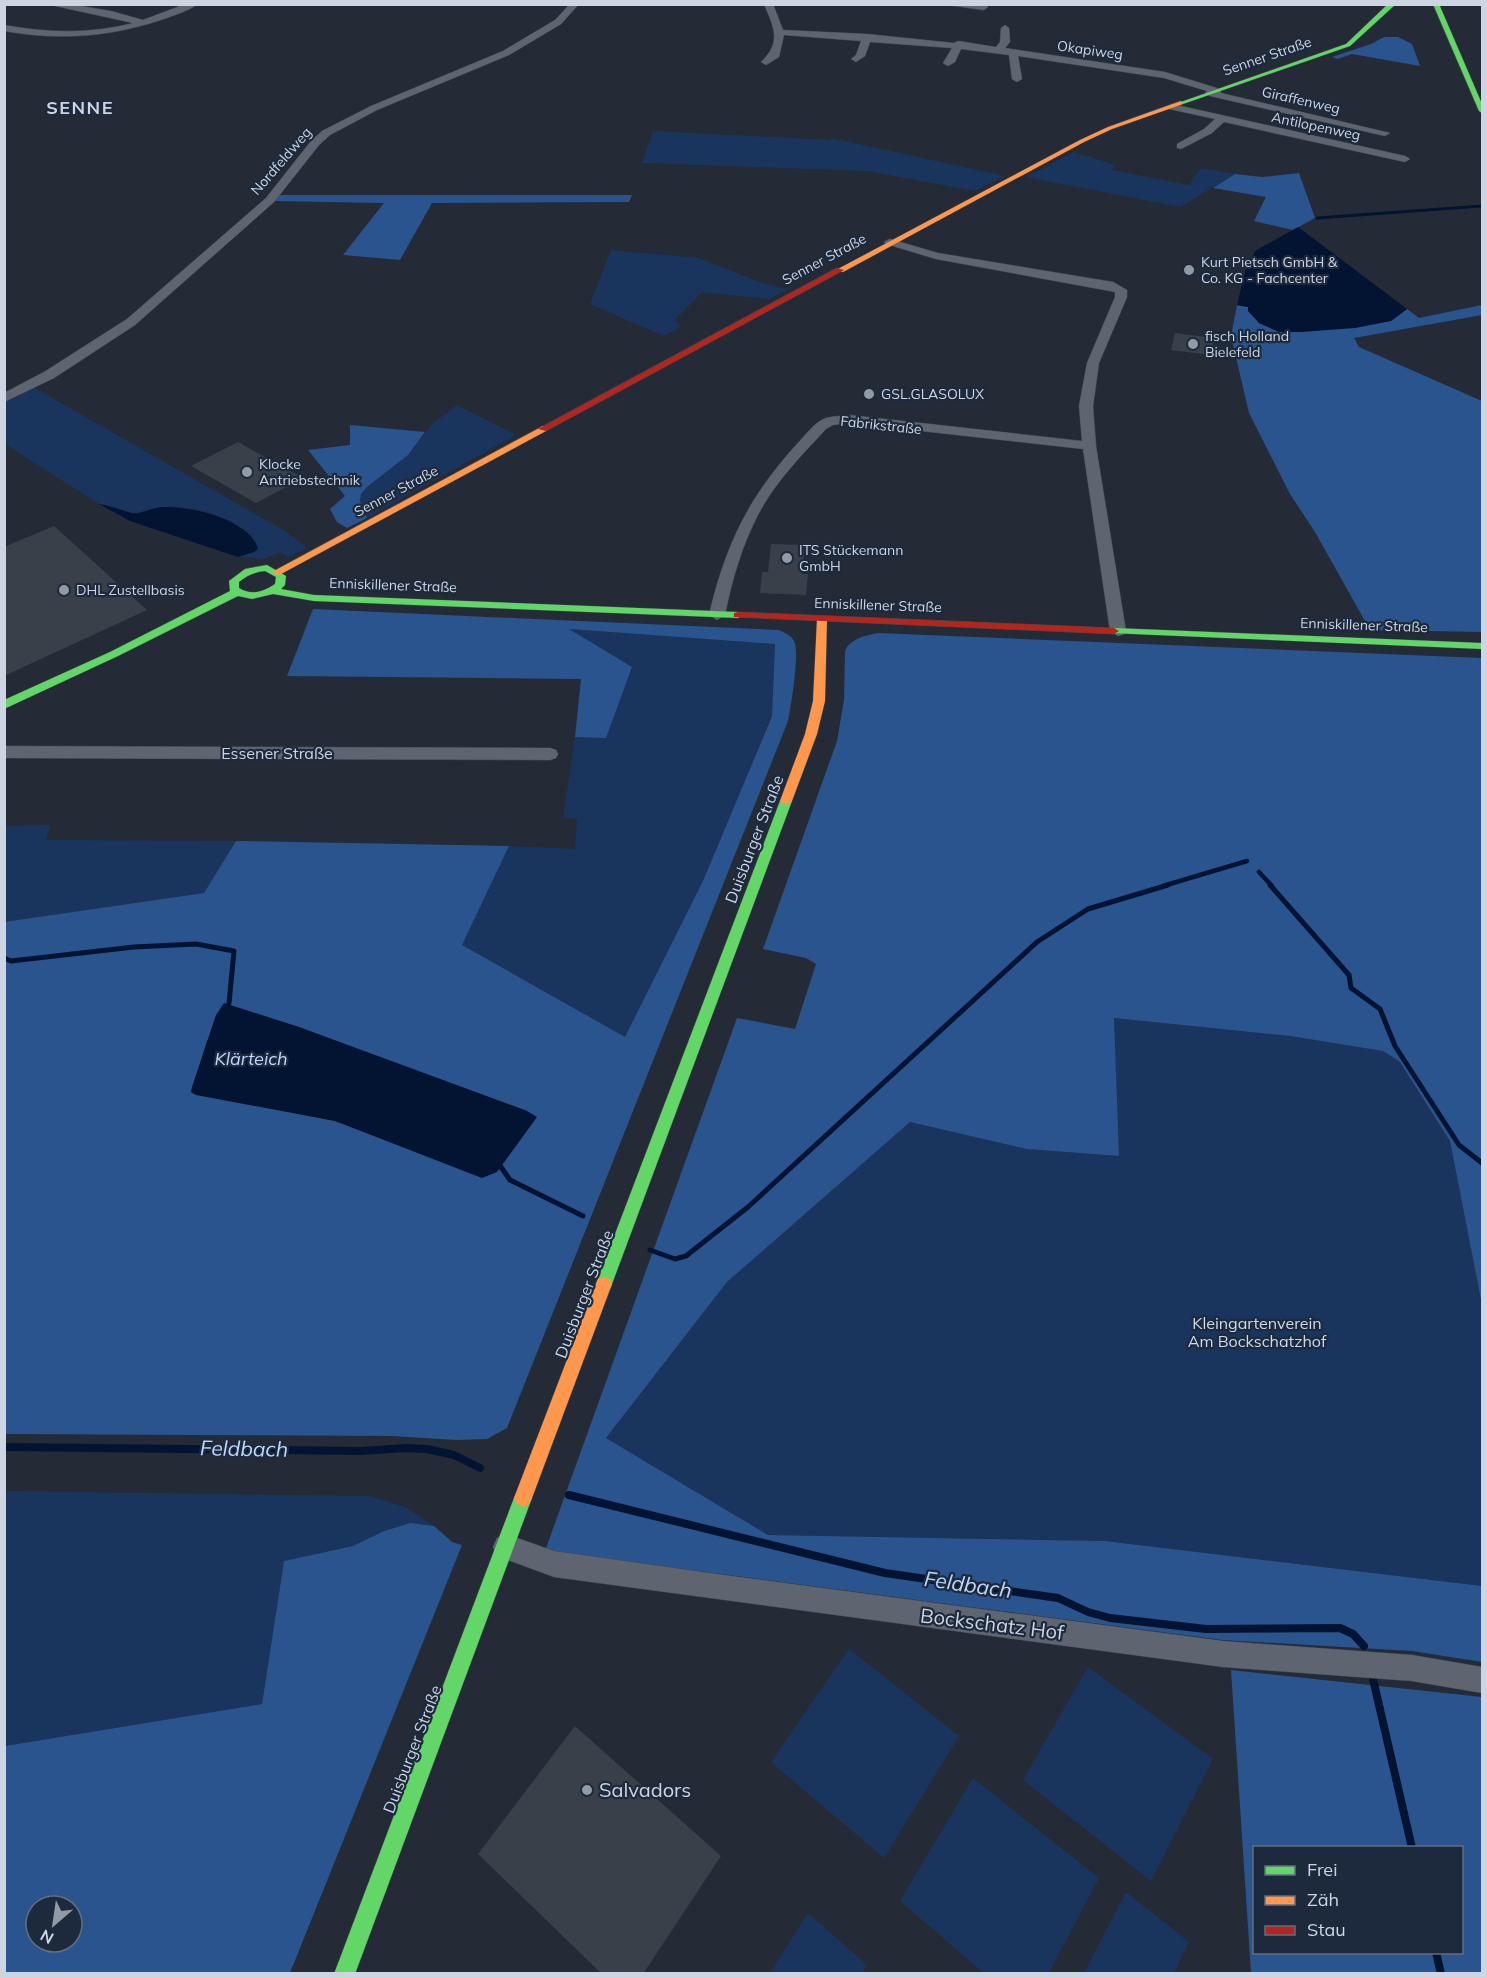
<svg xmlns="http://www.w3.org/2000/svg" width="1487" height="1978" viewBox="0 0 1487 1978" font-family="Mulish,sans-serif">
	<rect width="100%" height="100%" fill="#242b36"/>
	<g fill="#19355d">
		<path d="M653,131L830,140L831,138L1005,176L975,191L867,171L642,163Z"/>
		<path d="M1074,152L1115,165L1112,170L1189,185L1201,168L1235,174L1180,207L1026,177Z"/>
		<path d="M611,250L698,258L762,283L788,289L769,299L702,292L675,320L680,326L676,330L664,336L590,304Z"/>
		<path d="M33,387L285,531L307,548L288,557L281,552L263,559L238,557L254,552L253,539C232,516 193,505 163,507C153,507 144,512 135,513C131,513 108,505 99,504L5,444L4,401Z"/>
		<path d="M457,405L516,435L367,518L360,501L361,494L367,487L408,455L432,424Z"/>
		<path d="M567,629L775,644L772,715L703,881L625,1037L462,945L509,846L575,849L577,819L563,818L575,737H606Z"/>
		<path d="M51,825L45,840L236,841L204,893L5,922L4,826Z"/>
		<path d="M1113,1018L1290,1036L1383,1051L1400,1062L1450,1141L1482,1305V1586L1105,1541L768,1535L606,1438L727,1282L910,1122L1027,1149L1119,1156Z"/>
		<path d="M5,1491L369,1496L405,1507L434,1526L410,1523L384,1531L353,1546L284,1561L262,1704L5,1746Z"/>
		<path d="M849,1649L959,1736L884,1858L771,1762Z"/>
		<path d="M1088,1667L1213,1759L1151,1881L1023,1780Z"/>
		<path d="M973,1778L1099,1878L1049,1973H984L900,1901Z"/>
		<path d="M1126,1892L1189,1942L1174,1973H1084Z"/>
		<path d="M808,1913L867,1965L862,1973H770Z"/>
	</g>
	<g fill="#29548e" fill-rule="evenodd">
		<path d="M1384,37H1398L1412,44L1420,66L1352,54L1338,59L1332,57L1371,44Z"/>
		<path d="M1299,173L1315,218L1293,230L1254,221L1266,197L1213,188L1235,174L1262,177Z"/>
		<path d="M278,195H632L629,202L432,203L400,260L343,255L384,203L273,201Z"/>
		<path d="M1237,305L1248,307L1259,323L1279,332H1301L1391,321L1407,309L1419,318L1482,305V315L1354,338L1359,347L1482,401V632L1370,630L1315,532L1290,494L1249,413L1231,336Z"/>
		<path d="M350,425L425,432L408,455L367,487L361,494L360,501L367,518L347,528L337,522L330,509L345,496L308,450L350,445Z"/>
		<path d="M313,609L779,630C785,633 791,635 794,641C800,652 791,706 788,721L507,1428L487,1439L456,1440L391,1436L5,1434L4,922L204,893L236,841L509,846L462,945L625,1037L703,881L772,716L775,644L569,629L632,667L606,738L575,737L581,679L287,676ZM296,1026L527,1111L472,1174L392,1141L335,1121L192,1092L207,1040Z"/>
		<path d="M878,633L1482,658V1305L1450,1141L1400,1062L1383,1051L1290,1036L1114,1018L1119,1156L1027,1149L910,1122L727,1282L606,1438L768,1535L1105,1541L1482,1586V1662L1412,1651L1222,1640L545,1551L737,1018L795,1029L816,964L806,958L763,949L837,741L844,700L845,651C851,638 865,636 878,633Z"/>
		<path d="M410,1523L434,1526L452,1542L462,1545L290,1973H5V1746L262,1704L284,1561L353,1546L384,1531ZM36,1906H72V1942H36Z"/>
		<path d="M1231,1670L1482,1697V1973H1251ZM1254,1848H1462V1952H1254Z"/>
	</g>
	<g fill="#031433">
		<path d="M1298,227L1407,309L1391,321L1355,328L1301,332H1279L1259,323L1248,311V307L1237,305L1245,272L1255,251Z"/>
		<path d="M99,504C112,506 120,510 131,513C141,515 153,507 163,507C190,506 250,519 258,549L254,552L238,557L130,521Z"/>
		<path d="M224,1003L296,1026L527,1111L537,1117L497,1172L482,1178L335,1121L196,1095L191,1092L192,1087L216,1015Z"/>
	</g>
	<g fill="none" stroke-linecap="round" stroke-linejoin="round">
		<path stroke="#031433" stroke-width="3" d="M1317,218L1482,206"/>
		<g stroke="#031433" stroke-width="4.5">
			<path d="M1259,872L1272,886"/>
			<path d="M1163,886L1247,861"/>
		</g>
		<g stroke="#031433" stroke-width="5">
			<path d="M1270,885L1349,975L1351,988L1380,1009L1395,1046L1459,1145L1482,1163"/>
			<path d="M4,958L11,961L134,947L196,944L234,951L229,1003"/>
			<path d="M501,1167L510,1180L583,1216"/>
			<path d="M650,1250L675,1259L686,1256L748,1207L1037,942L1088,909L1168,885"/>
		</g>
		<g stroke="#031433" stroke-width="8">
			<path d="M4,1447L361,1451L406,1448L427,1449L454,1455L480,1468"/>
			<path d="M569,1495L885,1573L1058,1598L1088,1612L1110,1618L1206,1629L1340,1628L1353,1634L1364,1646"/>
			<path d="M1373,1679L1412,1848"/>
			<path d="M1436,1952L1441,1974"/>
		</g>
	</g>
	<g fill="#3a4049">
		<path d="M1175,333L1214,338L1211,355L1171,350Z"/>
		<path d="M238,442L261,455L303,478L256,503L191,466Z"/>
		<path d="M54,526L147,610L4,676V547Z"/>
		<path d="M771,544L805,545L802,574H808L806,595L760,593L762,572H768Z"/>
		<path d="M575,1726L721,1856L643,1974H602L478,1854Z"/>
	</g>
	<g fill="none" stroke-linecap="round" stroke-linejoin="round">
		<defs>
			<g id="street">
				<path d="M46,4H69L111,11L143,20L185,4H198C188,11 175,15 164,19C111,37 59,41 4,31V25C48,33 90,34 133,23Z"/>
				<path d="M570,4H579L561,24L509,55L377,110L330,135L319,145L274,202L135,325L54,378L4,402V393L44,372L127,319L266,198L311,141L322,131L371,106L503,51L555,20Z"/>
				<path d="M764,4H773L783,30L867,34L954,43L958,41L996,47L1000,42L1001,28L1005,25L1009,28L1010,42L1005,48L1165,72L1220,89L1221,93L1390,133L1385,136L1210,96L1205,93L1207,91L1164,78L1018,56L1022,79L1017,82L1012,79L1009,55L961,49L955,62L948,66L943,63L952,48L870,42L865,56L856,62L851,59L856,55L861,41L784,35L779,57L766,65L761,62C782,42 774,28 764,4Z"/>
				<path d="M941,4H984L988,7L984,10Z"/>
				<path d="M1172,104L1405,156L1410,159L1405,162L1224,122L1212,133L1181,149L1177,148V144L1204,129L1215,119L1169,109L1167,107Z"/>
				<path d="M890,239L938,253L1113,282L1127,290V297L1099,363L1093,406L1096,446L1126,631L1124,634L1118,636L1110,631L1083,449L849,423L833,425L826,429C802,455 776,481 759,513C742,545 732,580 725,615L717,620L709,615C725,546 748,498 796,445C805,436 814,422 826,418C833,416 842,416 849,415L1082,441L1079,406L1087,363L1115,297V292L936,259L886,244L884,242Z"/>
				<path d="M4,746L550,748L556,750L558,754L556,758L550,760L4,758Z"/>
				<path d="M506,1534L554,1551L724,1575L1223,1641L1412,1655L1482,1667V1693L1412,1681L1223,1667L554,1577L497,1556L493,1547L497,1538Z"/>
			</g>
			<g id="fast">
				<path d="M1388,4H1396L1350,46L1183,104L1178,103L1346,44Z"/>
				<path d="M1433,4H1439L1482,104V113L1479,111Z"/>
				<path d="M267,565L286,576L285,585L281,589L314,595L738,612L743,615L738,618L314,601L273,594L252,599L238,596L118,656L4,709V700L110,652L230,591L229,581L245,569ZM265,571L276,577L275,584C263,592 252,596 239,588V582C247,575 255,572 265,571Z"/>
				<path d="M1114,628L1482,643V649L1110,633V629Z"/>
				<path d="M786,797L792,801L612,1284L610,1289L604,1291L598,1289L596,1284L780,801Z"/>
				<path d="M523,1489L529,1492L532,1498L355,1974H334L514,1498L517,1492Z"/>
			</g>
			<g id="slow">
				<path d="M1181,101L1183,104L1112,129L1084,142L843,272L836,270L1080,140L1108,127Z"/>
				<path d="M543,426L548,429L546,431L281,574L277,575L272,572Z"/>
				<path d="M822,616L827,619L825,701L817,734L792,801L786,805L780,801L805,734L813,701L817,619Z"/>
				<path d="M604,1277L610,1279L612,1284L532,1498L529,1504L523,1507L517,1504L514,1498L596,1284L598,1279Z"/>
			</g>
			<g id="jam">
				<path d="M837,268L844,270L546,431L538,429Z"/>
				<path d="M738,612L1114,628L1119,631L1114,634L734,617V613Z"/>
			</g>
		</defs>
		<use href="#street" stroke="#414750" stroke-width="1"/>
		<use href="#fast" stroke="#414750" stroke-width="1"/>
		<use href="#slow" stroke="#414750" stroke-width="1"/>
		<use href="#jam" stroke="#414750" stroke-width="1"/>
		<use href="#street" fill="#5e6570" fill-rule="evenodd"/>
		<use href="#fast" fill="#63d668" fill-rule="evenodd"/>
		<use href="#slow" fill="#ff974d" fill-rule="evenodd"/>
		<use href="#jam" fill="#b3261e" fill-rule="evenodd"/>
	</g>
	<g fill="#919aa5" stroke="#1d2a3d" stroke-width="2">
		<circle cx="1189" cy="270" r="6"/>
		<circle cx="1193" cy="344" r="6"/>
		<circle cx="869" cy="394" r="6"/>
		<circle cx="247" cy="472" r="6"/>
		<circle cx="787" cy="558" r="6"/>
		<circle cx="64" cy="590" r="6"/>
		<circle cx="587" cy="1790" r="6"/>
	</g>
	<g text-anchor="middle" stroke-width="4.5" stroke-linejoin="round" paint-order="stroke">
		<g font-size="14" fill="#ccd5e1" stroke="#1d2a3d">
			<text transform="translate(1090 50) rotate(8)" y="5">Okapiweg</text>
			<text transform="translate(1267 56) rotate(-19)" y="5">Senner Straße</text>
			<text transform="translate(1301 100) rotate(13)" y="5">Giraffenweg</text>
			<text transform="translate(1316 126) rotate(12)" y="5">Antilopenweg</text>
			<text transform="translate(281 161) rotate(-49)" y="5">Nordfeldweg</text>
			<text transform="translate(824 259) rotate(-28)" y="5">Senner Straße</text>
			<text transform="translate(881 425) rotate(6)" y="5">Fabrikstraße</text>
			<text transform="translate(396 491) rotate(-28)" y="5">Senner Straße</text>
			<text transform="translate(393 585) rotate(2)" y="5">Enniskillener Straße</text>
			<text transform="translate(878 605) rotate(2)" y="5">Enniskillener Straße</text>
			<text transform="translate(1364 625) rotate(2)" y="5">Enniskillener Straße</text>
		</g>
		<g font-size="14" fill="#ccd5e1" stroke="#1d2a3d" text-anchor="start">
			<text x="1201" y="267">Kurt Pietsch GmbH &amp;<tspan x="1201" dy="16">Co. KG - Fachcenter</tspan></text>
			<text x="1205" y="341">fisch Holland<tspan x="1205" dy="16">Bielefeld</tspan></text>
			<text x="881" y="399">GSL.GLASOLUX</text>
			<text x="259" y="469">Klocke<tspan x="259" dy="16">Antriebstechnik</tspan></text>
			<text x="799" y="555">ITS Stückemann<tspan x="799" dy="16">GmbH</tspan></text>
			<text x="76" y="595">DHL Zustellbasis</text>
		</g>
		<g font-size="16" fill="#ccd5e1" stroke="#1d2a3d">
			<text x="277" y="759">Essener Straße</text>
			<text transform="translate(754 839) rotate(-69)" y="6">Duisburger Straße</text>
			<text transform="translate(584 1294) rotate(-69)" y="6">Duisburger Straße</text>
			<text transform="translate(412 1749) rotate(-69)" y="6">Duisburger Straße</text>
		</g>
		<g font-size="16" fill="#cddaed" stroke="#1d2a3d">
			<text x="1257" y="1329">Kleingartenverein<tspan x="1257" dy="18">Am Bockschatzhof</tspan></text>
		</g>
		<g font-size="18" font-weight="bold" letter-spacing="1.5" fill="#ccd5e1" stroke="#1d2a3d">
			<text x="80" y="114">SENNE</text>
		</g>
		<g font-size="18" font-style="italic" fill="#bdd7fd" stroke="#1d2a3d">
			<text x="251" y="1065">Klärteich</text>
		</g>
		<g font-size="20" fill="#ccd5e1" stroke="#1d2a3d">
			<text transform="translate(992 1624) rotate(7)" y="7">Bockschatz Hof</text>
		</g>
		<g font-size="20" fill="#ccd5e1" stroke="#1d2a3d" text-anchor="start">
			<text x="599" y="1797">Salvadors</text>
		</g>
		<g font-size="21" font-style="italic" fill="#bdd7fd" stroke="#1d2a3d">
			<text transform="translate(244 1449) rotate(1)" y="7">Feldbach</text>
			<text transform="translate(968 1585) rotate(8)" y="7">Feldbach</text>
		</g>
	</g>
	<rect width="1487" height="1978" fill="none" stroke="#ccd5e1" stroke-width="12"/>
	<rect x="1253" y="1846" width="210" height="108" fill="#1d2a3d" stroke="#636e7f" stroke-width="1.5"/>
	<rect x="1265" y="1866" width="30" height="9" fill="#63d668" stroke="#636e7f" stroke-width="1.5"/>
	<text x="1307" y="1876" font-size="18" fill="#ccd5e1">Frei</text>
	<rect x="1265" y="1896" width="30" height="9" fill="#ff974d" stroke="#636e7f" stroke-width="1.5"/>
	<text x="1307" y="1906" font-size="18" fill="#ccd5e1">Zäh</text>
	<rect x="1265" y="1926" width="30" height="9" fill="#b3261e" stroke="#636e7f" stroke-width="1.5"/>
	<text x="1307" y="1936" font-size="18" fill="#ccd5e1">Stau</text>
	<g transform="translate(54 1924) rotate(209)"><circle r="28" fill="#1d2a3d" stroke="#636e7f" stroke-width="1.5"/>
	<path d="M0-4.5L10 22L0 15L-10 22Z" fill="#919aa5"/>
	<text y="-9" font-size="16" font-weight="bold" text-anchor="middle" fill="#ccd5e1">N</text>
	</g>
</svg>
